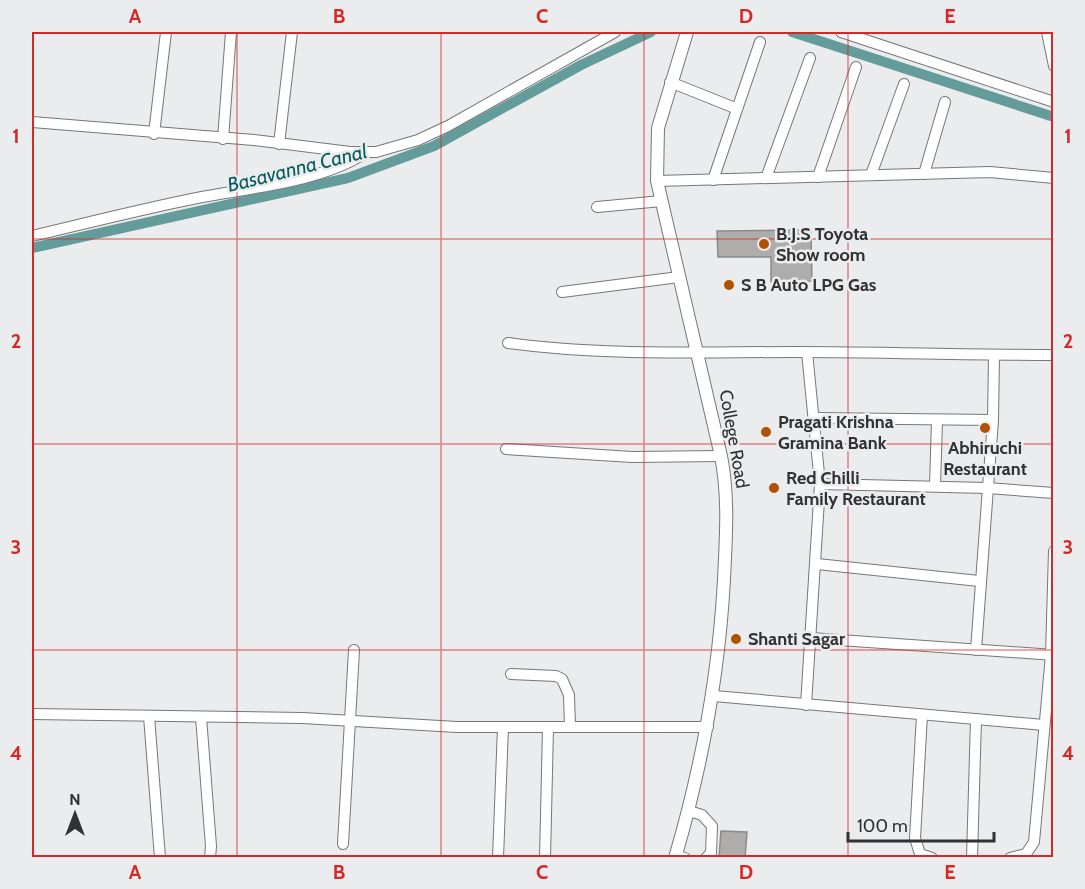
<svg xmlns="http://www.w3.org/2000/svg" width="1085" height="889" viewBox="0 0 1085 889" font-family="Cabin,sans-serif">
	<rect width="100%" height="100%" fill="#ebeced"/>
	<g fill="none" stroke-linecap="round" stroke-linejoin="round">
		<g stroke="#649b9b" stroke-width="10">
			<path d="M792,32L1054,117"/>
			<path d="M32,248L348,178L434,146L581,65L651,32"/>
		</g>
	</g>
	<g fill="#aeadac" stroke="#8c8a8a" stroke-width="1.5">
		<path d="M811,230L812,281L771,282V257H718L717,231Z"/>
		<path d="M721,831L747,832L745,858L719,857Z"/>
	</g>
	<g fill="none" stroke-linecap="round" stroke-linejoin="round">
		<defs>
			<g id="minor">
				<path d="M841,32L1054,102"/>
				<path d="M1047,32L1054,66"/>
				<path d="M670,82L735,108"/>
				<path d="M32,122L254,140L350,152H376L418,140L448,126L615,32"/>
				<path d="M154,134L166,32"/>
				<path d="M223,139L231,32"/>
				<path d="M279,144L292,32"/>
				<path d="M924,174L945,102"/>
				<path d="M871,175L904,84"/>
				<path d="M818,177L856,67"/>
				<path d="M766,178L810,58"/>
				<path d="M713,180L760,42"/>
				<path d="M657,181L990,172L1054,178"/>
				<path d="M597,207L662,201"/>
				<path d="M32,236C87,223 142,209 197,198C249,188 321,182 365,153"/>
				<path d="M562,292L679,277"/>
				<path d="M508,343C603,356 699,352 794,352C881,352 967,355 1054,355"/>
				<path d="M813,418L993,420"/>
				<path d="M506,449L632,457L721,456"/>
				<path d="M820,484L987,488L1054,493"/>
				<path d="M935,486L937,420"/>
				<path d="M817,564L979,581"/>
				<path d="M811,638L1054,655"/>
				<path d="M976,650L993,420L994,355"/>
				<path d="M511,674L556,676L562,679L569,695L570,727"/>
				<path d="M714,696L1044,725"/>
				<path d="M806,705L820,484L807,352"/>
				<path d="M32,714L302,718L457,727H708"/>
				<path d="M922,715L915,838L920,854L932,858"/>
				<path d="M149,716L160,858"/>
				<path d="M201,717L211,846L210,858"/>
				<path d="M689,811L702,815L712,826L711,853L706,858"/>
				<path d="M343,844L354,650"/>
				<path d="M676,856L685,858"/>
				<path d="M498,858L503,727"/>
				<path d="M545,858L548,728"/>
				<path d="M972,858L976,719"/>
				<path d="M1010,858L1026,854L1034,842L1051,655L1054,551"/>
			</g>
			<path id="major" d="M675,858C702,766 719,674 724,579C726,537 729,497 721,456L657,181L658,128L687,32"/>
		</defs>
		<use href="#minor" stroke="#777778" stroke-width="12"/>
		<use href="#major" stroke="#777778" stroke-width="14"/>
		<use href="#minor" stroke="#fff" stroke-width="10"/>
		<use href="#major" stroke="#fff" stroke-width="12"/>
	</g>
	<path fill="none" stroke="#d62828" stroke-width="1.5" stroke-opacity="0.55" d="M237,32V858M441,32V858M644,32V858M848,32V858M32,239H1054M32,444H1054M32,650H1054"/>
	<g fill="#b05201" stroke="#ebeced" stroke-width="2">
		<circle cx="764" cy="244" r="6"/>
		<circle cx="729" cy="285" r="6"/>
		<circle cx="985" cy="428" r="6"/>
		<circle cx="766" cy="432" r="6"/>
		<circle cx="774" cy="488" r="6"/>
		<circle cx="736" cy="639" r="6"/>
	</g>
	<g text-anchor="middle" stroke-width="5" stroke-linejoin="round" paint-order="stroke">
		<g font-size="18" font-weight="bold" fill="#323233" stroke="#ebeced" text-anchor="start">
			<text x="776" y="240">B.J.S Toyota<tspan x="776" dy="21">Show room</tspan></text>
			<text x="741" y="291">S B Auto LPG Gas</text>
			<text x="778" y="428">Pragati Krishna<tspan x="778" dy="21">Gramina Bank</tspan></text>
			<text x="985" y="454" text-anchor="middle">Abhiruchi<tspan x="985" dy="21">Restaurant</tspan></text>
			<text x="786" y="484">Red Chilli<tspan x="786" dy="21">Family Restaurant</tspan></text>
			<text x="748" y="645">Shanti Sagar</text>
		</g>
		<g font-size="18" fill="#323233" stroke="#ebeced">
			<text transform="translate(734 439) rotate(80)" y="6">College Road</text>
		</g>
		<g font-size="20" font-style="italic" fill="#085b5c" stroke="#ebeced">
			<text transform="translate(297 168) rotate(-14)" y="7">Basavanna Canal</text>
		</g>
	</g>
	<rect width="1085" height="889" fill="none" stroke="#ebeced" stroke-width="66"/>
	<g transform="translate(75 814)" stroke="#ebeced" stroke-width="4.5" paint-order="stroke">
	<path d="M0-4.5L10 22L0 15L-10 22Z" fill="#323233"/>
	<text y="-9" font-size="16" font-weight="bold" text-anchor="middle" fill="#323233">N</text>
	</g>
	<path d="M848 832v9h146v-9" fill="none" stroke="#323233" stroke-width="3"/>
	<text x="857" y="832" font-size="18" fill="#323233" stroke="#ebeced" stroke-width="4.5" paint-order="stroke">100 m</text>
	<rect x="33" y="33" width="1019" height="823" fill="none" stroke="#d62828" stroke-width="2"/>
	<g font-size="20" text-anchor="middle" font-weight="bold" fill="#d62828">
		<text x="135" y="23">A</text>
		<text x="339" y="23">B</text>
		<text x="542" y="23">C</text>
		<text x="746" y="23">D</text>
		<text x="950" y="23">E</text>
		<text x="16" y="143">1</text>
		<text x="1068" y="143">1</text>
		<text x="16" y="348">2</text>
		<text x="1068" y="348">2</text>
		<text x="16" y="554">3</text>
		<text x="1068" y="554">3</text>
		<text x="16" y="760">4</text>
		<text x="1068" y="760">4</text>
		<text x="135" y="879">A</text>
		<text x="339" y="879">B</text>
		<text x="542" y="879">C</text>
		<text x="746" y="879">D</text>
		<text x="950" y="879">E</text>
	</g>
</svg>
